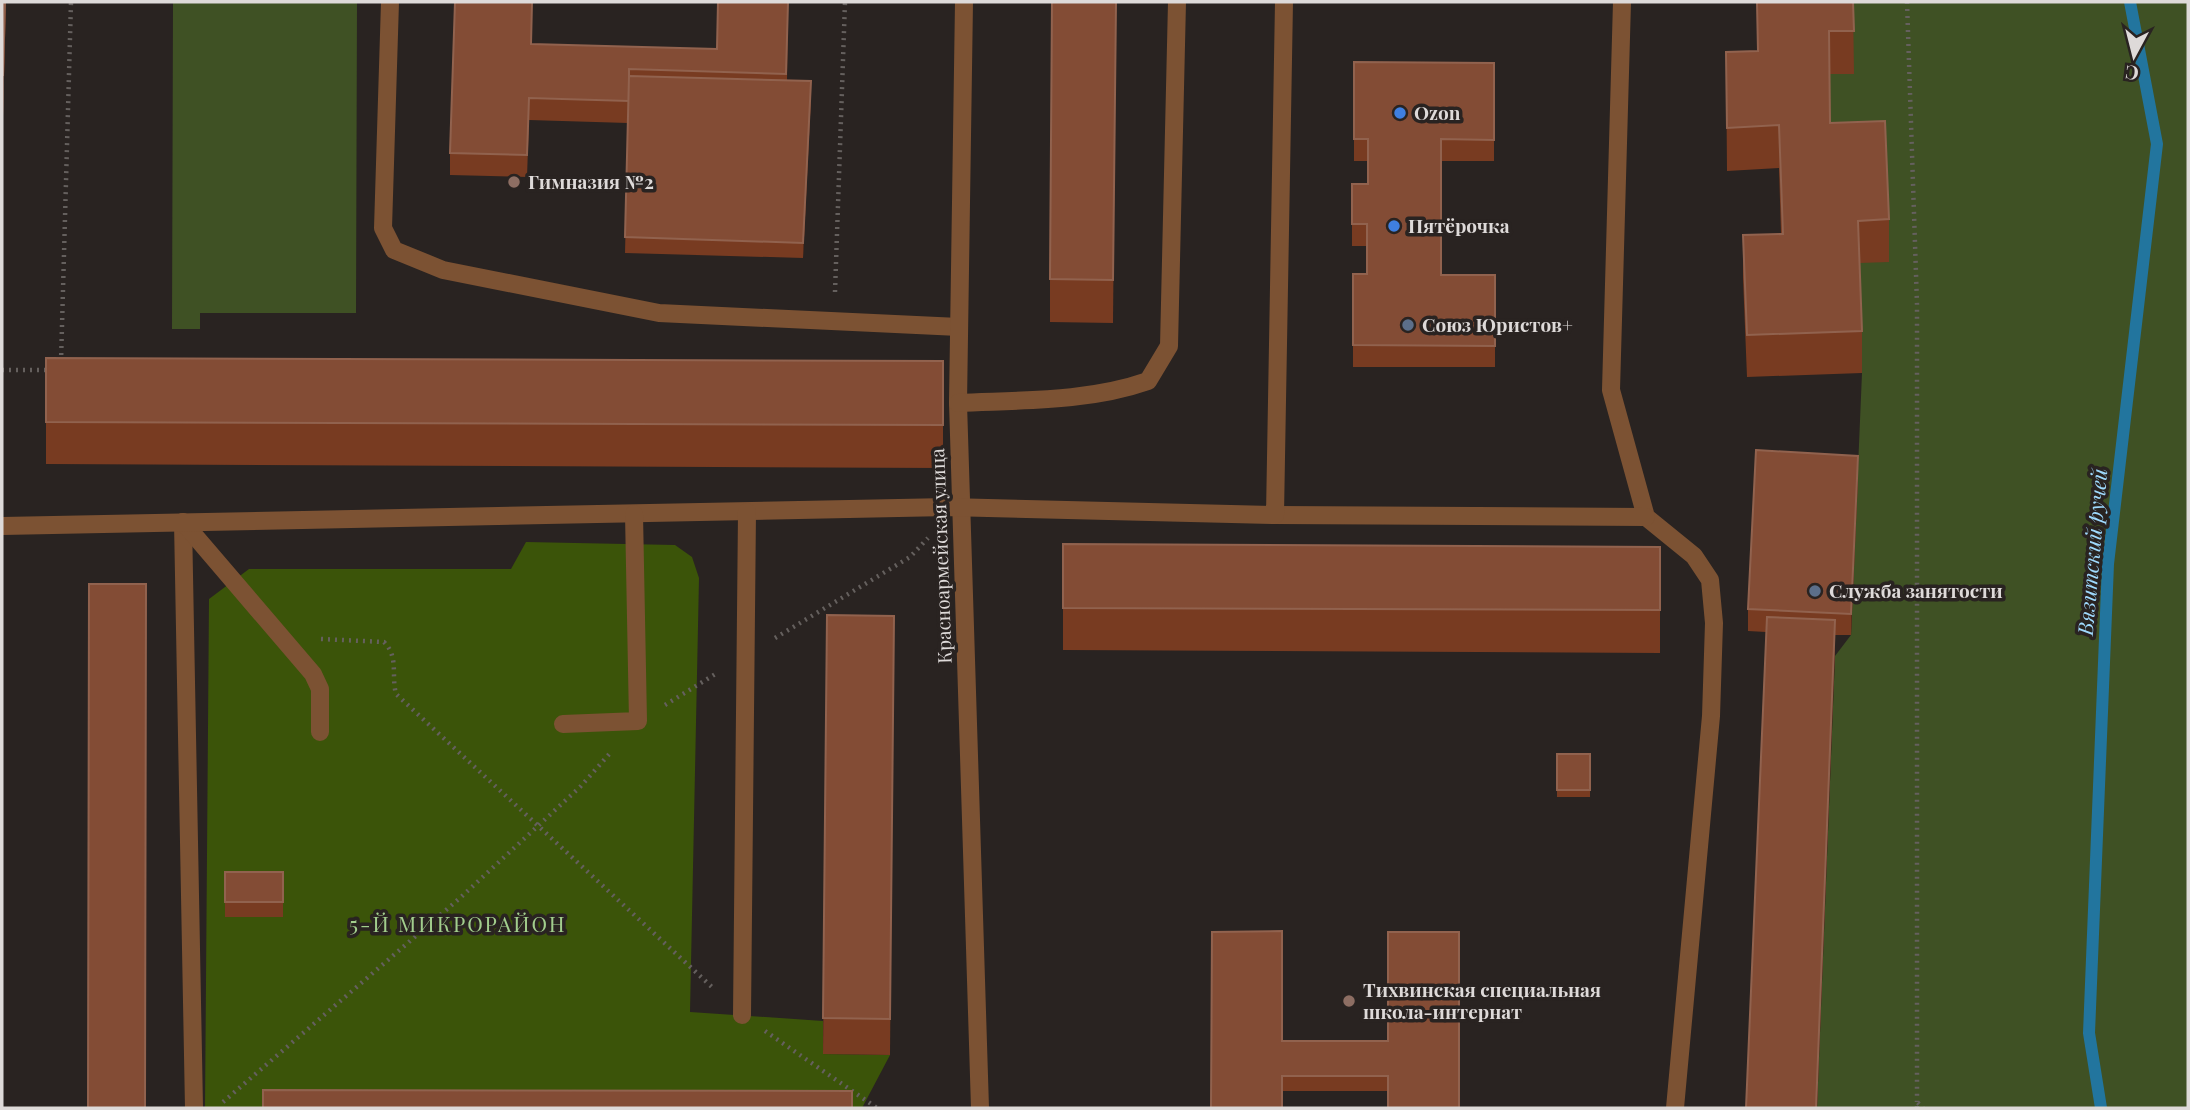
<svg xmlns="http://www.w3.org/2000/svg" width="2190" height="1110" viewBox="0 0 2190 1110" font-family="'Playfair Display',serif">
	<rect width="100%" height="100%" fill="#292321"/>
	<g fill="#3f5124">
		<path d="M173,2H357L356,313H200V329H172Z"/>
		<path d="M1853,2H2188V1108H1817L1835,656L1851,635L1862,373L1858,263L1830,165L1829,74H1853Z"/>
	</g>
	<path fill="#3b5409" d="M526,542L675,545L692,557L699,578L690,1012L823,1021V1054L890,1055L862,1108H205L209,599L249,569H511Z"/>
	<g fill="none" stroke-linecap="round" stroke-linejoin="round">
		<path stroke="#22759e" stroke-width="12" d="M2101,1108L2089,1033L2108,564L2157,144L2130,2"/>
		<g stroke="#65605e" stroke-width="4.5" stroke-dasharray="2 5" stroke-linecap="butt">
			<path d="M1907,2L1917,304V1102"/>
			<path d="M835,292L845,2"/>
			<path d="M61,362L71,2"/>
			<path d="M2,370H50"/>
			<path d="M775,638L910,557L928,538"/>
			<path d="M321,639L384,642C399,657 391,675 396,694L713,988"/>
			<path d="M665,705L717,673"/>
			<path d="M765,1031L877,1108"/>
			<path d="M223,1102L460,898L580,787L611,752"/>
			<path d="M1917,1108V1102L1923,1108"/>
		</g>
		<g stroke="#7c5233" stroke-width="18">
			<path d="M390,2L383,228L394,250L443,270L659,313L959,327"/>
			<path d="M964,2L958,403L980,1108"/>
			<path d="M1622,2L1611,390L1646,517L1694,556L1710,580L1714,623L1711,716L1675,1108"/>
			<path d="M958,403C1021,400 1088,402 1148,381L1169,346L1177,2"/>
			<path d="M1275,515L1646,517"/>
			<path d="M183,522L194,1108"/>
			<path d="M183,522L313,674L320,689V732"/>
			<path d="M2,526L948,507L1275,515L1284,2"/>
			<path d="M563,724L638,721L634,514"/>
			<path d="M742,1015L747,512"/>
		</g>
	</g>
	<g fill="#783b21">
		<path d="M2,2H6L3,117H2Z"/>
		<path d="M788,2L787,81L811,97L803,258L625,253L628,123L529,120L527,177L450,175V153L531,44L717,49Z"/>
		<path d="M1116,2L1113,323L1050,322V279Z"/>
		<path d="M1853,2L1854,74H1829L1830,123L1889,219V262L1859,263L1862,331V373L1747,377L1743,278V235L1781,234L1779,168L1727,171L1726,52L1757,51Z"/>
		<path d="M1354,62L1494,63V161H1441V275H1495V367H1353V274H1367V246H1352V184H1368V161H1354Z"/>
		<path d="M46,358L943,361V468L46,464Z"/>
		<path d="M1858,478L1851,635H1835L1817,1108H1746L1766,632L1748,631V609Z"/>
		<path d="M1063,544L1660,547V653L1063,650Z"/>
		<path d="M827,615L894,616L890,1055L823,1054Z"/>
		<rect x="1557" y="754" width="33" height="43"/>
		<rect x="225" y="872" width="58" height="45"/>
		<rect x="1282" y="1041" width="106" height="50"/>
	</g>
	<g fill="#542a19">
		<path d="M5,2H6L3,117V75Z"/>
		<path d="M811,81V97L803,258V243Z"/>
		<path d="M1858,456V478L1851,635V614Z"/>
		<path d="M1835,620V656L1817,1108H1816Z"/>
	</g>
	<g fill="#834c35" stroke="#91624e" stroke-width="2">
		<path d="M2,2H5L3,75H2Z"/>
		<path d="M455,2H532L531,44L717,49L718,2H788L786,74L629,69V101L529,98L527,155L450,153Z"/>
		<path d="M1052,2H1116L1113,280L1050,279Z"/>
		<path d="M1757,2H1853L1854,31H1829L1830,123L1885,121L1889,219L1858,221L1862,331L1747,335L1743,235L1783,234L1779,125L1727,128L1726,52L1758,51Z"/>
		<path d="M1354,62L1494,63V140L1441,139V275H1495V346L1353,345V274H1367V224H1352V184H1368V139H1354Z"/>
		<path d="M629,76L811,81L803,243L625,237Z"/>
		<path d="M46,358L943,361V425L46,422Z"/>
		<path d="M1756,450L1858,456L1851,614L1748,609Z"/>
		<path d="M1063,544L1660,547V610L1063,608Z"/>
		<path d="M89,584H146L145,1108H88Z"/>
		<path d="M827,615L894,616L890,1019L823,1018Z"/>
		<path d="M1767,617L1835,620L1816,1108H1746Z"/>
		<rect x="1557" y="754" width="33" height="36"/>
		<rect x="225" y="872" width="58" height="30"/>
		<path d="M1282,931V1041H1388V932H1459V1108H1388V1076H1282V1108H1211L1212,932Z"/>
		<path d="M263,1090L852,1091V1108H263Z"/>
	</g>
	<g fill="#3f7fe0" stroke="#292321" stroke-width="2.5">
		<circle cx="1400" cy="113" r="7"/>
		<circle cx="1394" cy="226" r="7"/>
	</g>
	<g fill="#8d6e63" stroke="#292321" stroke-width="2.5">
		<circle cx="514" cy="182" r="7"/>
		<circle cx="1349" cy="1001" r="7"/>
	</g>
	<g fill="#5c6f8a" stroke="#292321" stroke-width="2.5">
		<circle cx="1408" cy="325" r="7"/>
		<circle cx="1815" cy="591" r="7"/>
	</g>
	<g text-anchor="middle" stroke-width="7" stroke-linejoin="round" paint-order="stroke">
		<g font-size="19" font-weight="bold" fill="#dedad9" stroke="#292321" text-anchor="start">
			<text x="1414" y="120">Ozon</text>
			<text x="528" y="189">Гимназия №2</text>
			<text x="1408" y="233">Пятёрочка</text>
			<text x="1422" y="332">Союз Юристов+</text>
			<text x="1829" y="598">Служба занятости</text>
			<text x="1363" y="997">Тихвинская специальная<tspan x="1363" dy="22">школа-интернат</tspan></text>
		</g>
		<g font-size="19" fill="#dedad9" stroke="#292321">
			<text transform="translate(941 556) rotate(-92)" y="7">Красноармейская улица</text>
		</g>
		<g font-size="21" font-style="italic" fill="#9fdafe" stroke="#292321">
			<text transform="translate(2093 552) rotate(-85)" y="7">Вязитский ручей</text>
		</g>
		<g font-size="21" letter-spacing="2" fill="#a2ce8d" stroke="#292321">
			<text x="458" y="932">5-Й МИКРОРАЙОН</text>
		</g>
	</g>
	<rect width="2190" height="1110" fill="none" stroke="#dedad9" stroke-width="7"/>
	<g transform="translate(2134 56) rotate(187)" stroke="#292321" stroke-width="5" paint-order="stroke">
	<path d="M0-5L12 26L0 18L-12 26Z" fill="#dedad9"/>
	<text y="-10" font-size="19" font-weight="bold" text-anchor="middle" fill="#dedad9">С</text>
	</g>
</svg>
